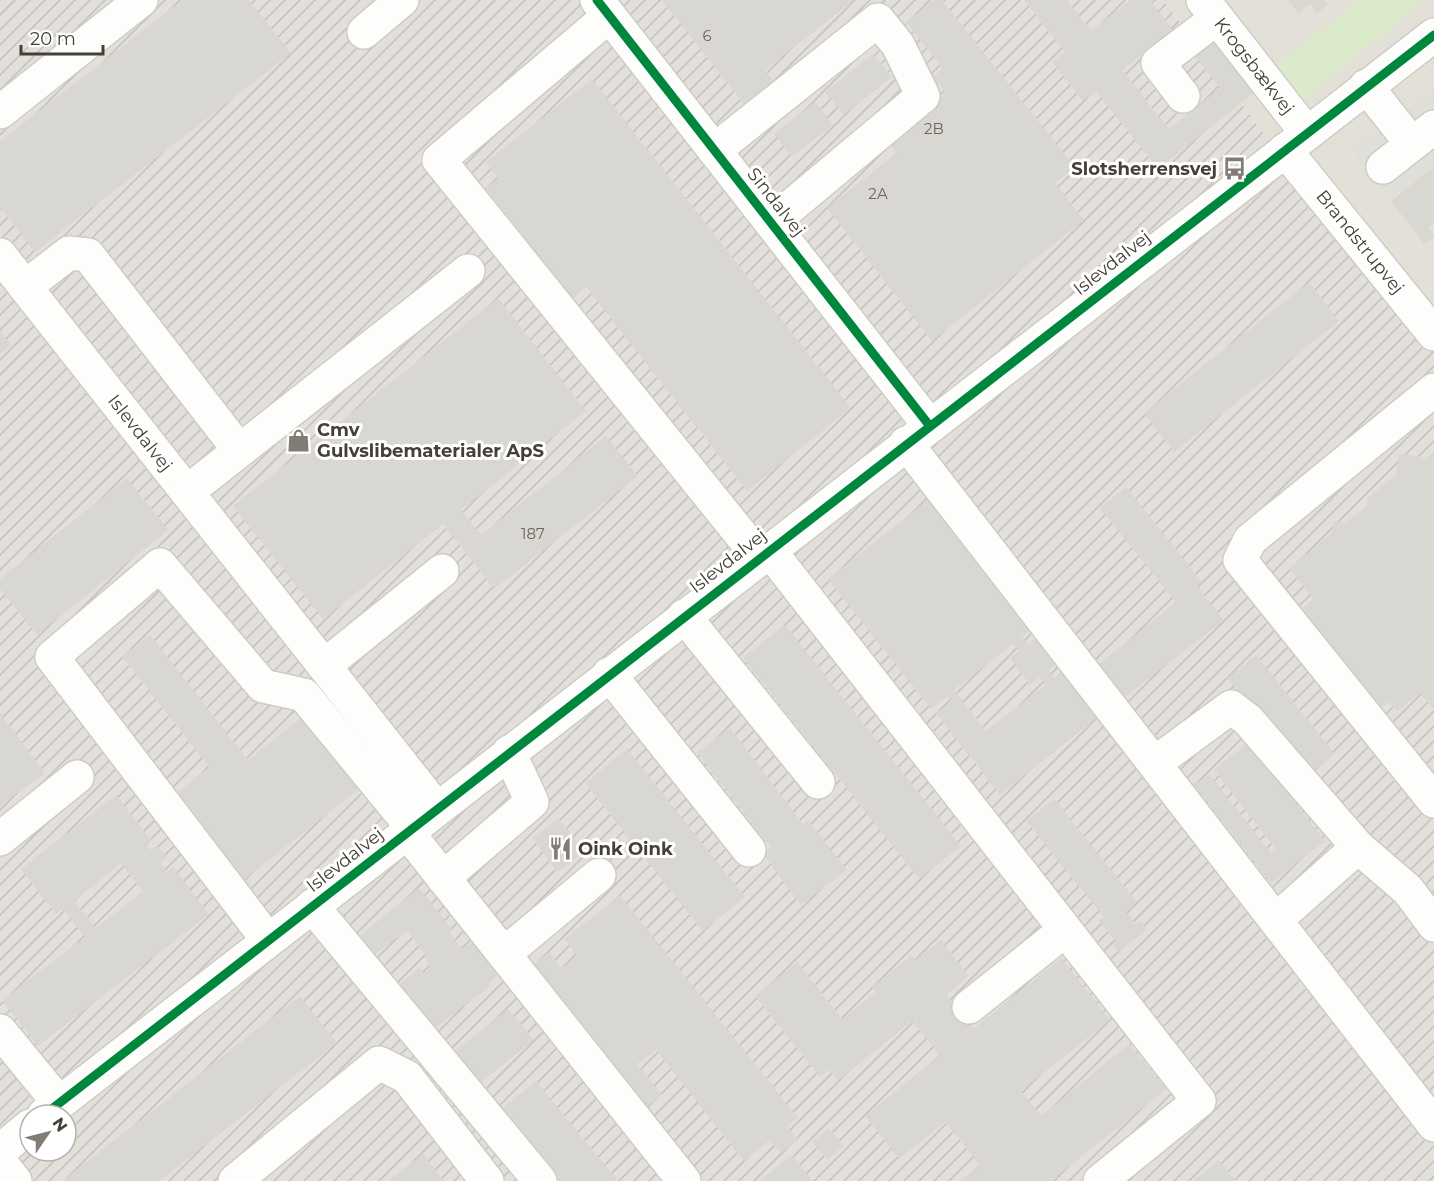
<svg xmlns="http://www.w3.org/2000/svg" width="1434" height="1181" viewBox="0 0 1434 1181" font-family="Montserrat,sans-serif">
	<defs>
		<pattern id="industrial-furrows" width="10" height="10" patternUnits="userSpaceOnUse" patternTransform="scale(1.5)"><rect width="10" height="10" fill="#e3e0db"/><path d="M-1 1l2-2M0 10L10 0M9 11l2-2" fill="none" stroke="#c4c1bd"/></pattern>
	</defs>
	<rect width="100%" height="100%" fill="#f0efea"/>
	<path fill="#e3e1d7" d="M1163,0H1434V349L1303,186Z"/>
	<path fill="url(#industrial-furrows)" fill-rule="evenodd" d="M0,0H1163L1303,186L1434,349V1181H0ZM30,1115H66V1151H30Z"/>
	<path fill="#dbeacb" d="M1360,0H1424L1303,100L1275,66Z"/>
	<path fill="#dfded9" d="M1434,90V165L1390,199L1351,149Z"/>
	<g fill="#d9d7d2" fill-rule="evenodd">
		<path d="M182,0H249L291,53L35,252L0,207V141Z"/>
		<path d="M662,0H854L765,70L776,85L747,108Z"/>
		<path d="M934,0H942L1075,167L1055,183L1084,220L932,341L827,208L897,153L887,140L946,93L933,77L943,69L906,22Z"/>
		<path d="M1024,0H1067L1091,31L1130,0H1150L1173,30L1122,70L1169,129L1220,88L1189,48L1208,33L1255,92L1158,169L1096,91L1083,101L1052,62L1065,52Z"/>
		<path d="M1288,0H1324L1328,5L1317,13L1310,4L1298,13Z"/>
		<path d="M873,54L892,77L844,115L825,92Z"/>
		<path d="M592,79L851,408L747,491L586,287L572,298L486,188L498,178L486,162Z"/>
		<path d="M815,102L833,125L792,157L774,134Z"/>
		<path d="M1434,166V223L1429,227L1434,237L1424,244L1391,201Z"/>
		<path d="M1309,282L1339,321L1174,452L1144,413Z"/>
		<path d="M498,298L586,411L461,510L481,535L606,436L638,476L494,589L443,524L323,619L233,506Z"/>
		<path d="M0,331L11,345L0,354Z"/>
		<path d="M1434,452V710L1420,693L1397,711L1389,702L1374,713L1293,617L1313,599L1289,568L1332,533L1333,521L1345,522L1367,506V498L1396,475L1399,454L1419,456L1423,460Z"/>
		<path d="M127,478L168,530L37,635L0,589V579Z"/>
		<path d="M1126,487L1202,582L1197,586L1224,620L1125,697L1099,664L1176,602L1100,508Z"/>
		<path d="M933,496L1035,627L1022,637L1028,644L1042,633L1062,659L1048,670L1054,678L1067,667L1103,713L1000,795L936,713L952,701L948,696L931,709L828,579ZM1013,644L1019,651L1010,658L1030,685L1040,677L1045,685L986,731L954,690Z"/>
		<path d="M785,625L961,846L919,879L743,658Z"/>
		<path d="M150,635L248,760L306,714L363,786L232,889L165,803L209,767L122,656Z"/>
		<path d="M1256,655L1335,754L1306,777L1227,678Z"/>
		<path d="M0,713L45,773L0,806Z"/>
		<path d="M730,728L803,824L808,820L847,870L801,905L763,854L771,848L697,752Z"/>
		<path d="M1248,743L1325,841L1271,883L1194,785L1209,774L1271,853L1276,849L1214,770Z"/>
		<path d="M627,749L745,897L703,931L585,783Z"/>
		<path d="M116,795L151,840L146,844L150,850L157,845L167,858L160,863L167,872L173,867L209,914L38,1046L2,1000L85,937L63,909L56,914L21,869ZM121,863L143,891L96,928L74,901Z"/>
		<path d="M1054,799L1137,902L1126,912L1136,924L1141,921L1147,929L1118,952L1112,944L1116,941L1099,921L1104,917L1026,821Z"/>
		<path d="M559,818L584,852L557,872L532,838Z"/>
		<path d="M419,888L452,929L449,932L462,949L477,939L501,971L488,982L490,986L426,1035L391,991L419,968L424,973L430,968L425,954L407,931L374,955L359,936Z"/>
		<path d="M620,895L798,1118L787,1126L798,1139L781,1153L770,1140L744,1161L656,1050L637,1064L662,1095L641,1112L527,970L549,952L561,968L577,956L565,939Z"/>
		<path d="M941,940L969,976L946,995L973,1029L1061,958L1110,1020L1021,1091L1041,1116L1129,1044L1166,1089L1051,1181H960L980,1165L945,1122L899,1159L865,1116L940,1055L912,1021L838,1081L829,1070L820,1077L755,996L797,962L842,1019L876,992L872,987L912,955L915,960Z"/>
		<path d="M300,996L337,1043L159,1181H62Z"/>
		<path d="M508,1009L534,1040L477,1085L452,1054Z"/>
		<path d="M536,1081L618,1181H557L499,1111Z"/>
		<path d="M829,1128L844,1146L827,1160L812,1142Z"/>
		<path d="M423,1154L444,1181H388Z"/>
		<path d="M791,1155L813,1181H760Z"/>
		<path d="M1219,1160L1236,1181H1193Z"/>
	</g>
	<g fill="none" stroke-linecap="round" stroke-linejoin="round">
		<defs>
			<g id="minor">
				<path d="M597,0L929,425"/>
				<path d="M1203,0L1306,132"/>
				<path d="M609,16L439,160L759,557"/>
				<path d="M364,32L402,0"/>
				<path d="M1366,86L1412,144"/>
				<path d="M1183,96L1158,63L1217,18"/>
				<path d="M0,112L141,0"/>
				<path d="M715,150L878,20L898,45L923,96L771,223"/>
				<path d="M1285,150L1434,334"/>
				<path d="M1383,167L1434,127"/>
				<path d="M0,255L437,809"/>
				<path d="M25,287L69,253L88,255L239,450"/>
				<path d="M1434,390L1250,540L1240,560L1434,801"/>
				<path d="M906,443L1434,1125"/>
				<path d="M187,492L468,271"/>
				<path d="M769,550L1199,1101L1100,1181"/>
				<path d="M684,616L818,782"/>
				<path d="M324,666L442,571"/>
				<path d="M609,674L749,850"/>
				<path d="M1155,763L1231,707L1248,720L1358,847L1408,890L1434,925"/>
				<path d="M407,832L684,1181"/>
				<path d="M0,839L77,777"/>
				<path d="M443,878L532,802L509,752"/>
				<path d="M312,906L540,1181"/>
				<path d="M1277,919L1358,847"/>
				<path d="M268,940L52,657L160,565L263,686L304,695L413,828"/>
				<path d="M504,954L599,875"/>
				<path d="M969,1007L1064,931"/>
				<path d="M0,1031L59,1103"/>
				<path d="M44,1115L1434,35"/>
				<path d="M0,1151L30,1126"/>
				<path d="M0,1162L15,1181"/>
				<path d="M235,1181L379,1063L407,1077L487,1181"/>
			</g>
		</defs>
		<use href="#minor" stroke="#ceccc7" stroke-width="36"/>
		<use href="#minor" stroke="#fdfdfc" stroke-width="33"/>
		<defs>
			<g id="cycleway">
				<path d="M597,0L929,425"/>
				<path d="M44,1115L1434,35"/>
			</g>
		</defs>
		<use href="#cycleway" stroke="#fff" stroke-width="13"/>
		<use href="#cycleway" stroke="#00873e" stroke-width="9"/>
	</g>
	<defs>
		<symbol id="bus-bare" viewBox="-9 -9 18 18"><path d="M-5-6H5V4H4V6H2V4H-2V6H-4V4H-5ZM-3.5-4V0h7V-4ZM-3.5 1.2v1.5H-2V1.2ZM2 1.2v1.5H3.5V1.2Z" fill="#817d75" stroke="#fff" stroke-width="2.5" paint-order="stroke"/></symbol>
		<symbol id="shop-bare" viewBox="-9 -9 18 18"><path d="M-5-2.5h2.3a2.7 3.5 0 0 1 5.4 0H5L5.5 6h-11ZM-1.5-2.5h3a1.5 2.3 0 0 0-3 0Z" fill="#817d75" stroke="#fff" stroke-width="2.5" paint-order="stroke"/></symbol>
		<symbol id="restaurant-bare" viewBox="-9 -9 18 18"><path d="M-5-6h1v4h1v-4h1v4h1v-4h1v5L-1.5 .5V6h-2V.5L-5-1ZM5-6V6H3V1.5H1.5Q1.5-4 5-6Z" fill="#817d75" stroke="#fff" stroke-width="2.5" paint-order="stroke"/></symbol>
	</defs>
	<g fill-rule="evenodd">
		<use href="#bus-bare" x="1218" y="152" width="33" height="33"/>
		<use href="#shop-bare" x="282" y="424" width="33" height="33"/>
		<use href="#restaurant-bare" x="544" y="832" width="33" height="33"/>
	</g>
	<g text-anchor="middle" stroke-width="6" stroke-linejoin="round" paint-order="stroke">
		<g font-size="15" fill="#6b665e">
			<text x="707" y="41">6</text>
			<text x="934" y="134">2B</text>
			<text x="878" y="199">2A</text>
			<text x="533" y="539">187</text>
		</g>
		<g font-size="18" fill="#454036" stroke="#fff">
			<text transform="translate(1254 66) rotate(52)" y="6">Krogsbækvej</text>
			<text transform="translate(776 202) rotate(52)" y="6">Sindalvej</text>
			<text transform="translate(1360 242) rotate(51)" y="6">Brandstrupvej</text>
			<text transform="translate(1112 263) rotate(-38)" y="6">Islevdalvej</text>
			<text transform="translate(140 433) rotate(52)" y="6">Islevdalvej</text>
			<text transform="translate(728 561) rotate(-38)" y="6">Islevdalvej</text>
			<text transform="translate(345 860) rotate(-38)" y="6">Islevdalvej</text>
		</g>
		<g font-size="18" font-weight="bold" fill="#454036" stroke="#fff" text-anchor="start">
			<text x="1217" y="175" text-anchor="end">Slotsherrensvej</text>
			<text x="317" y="436">Cmv<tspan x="317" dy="21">Gulvslibematerialer ApS</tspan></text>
			<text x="578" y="855">Oink Oink</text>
		</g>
	</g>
	<g transform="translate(48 1133) rotate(55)"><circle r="28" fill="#ffffff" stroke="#b5b3af" stroke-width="1.5"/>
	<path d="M0-4.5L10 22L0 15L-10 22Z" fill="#817d75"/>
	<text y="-9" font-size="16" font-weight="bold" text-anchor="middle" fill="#454036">N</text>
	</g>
	<path d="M21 45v9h82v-9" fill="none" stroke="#454036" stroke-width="3"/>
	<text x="30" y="45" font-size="18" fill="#454036" stroke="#ffffff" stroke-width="4.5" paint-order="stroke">20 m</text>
</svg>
